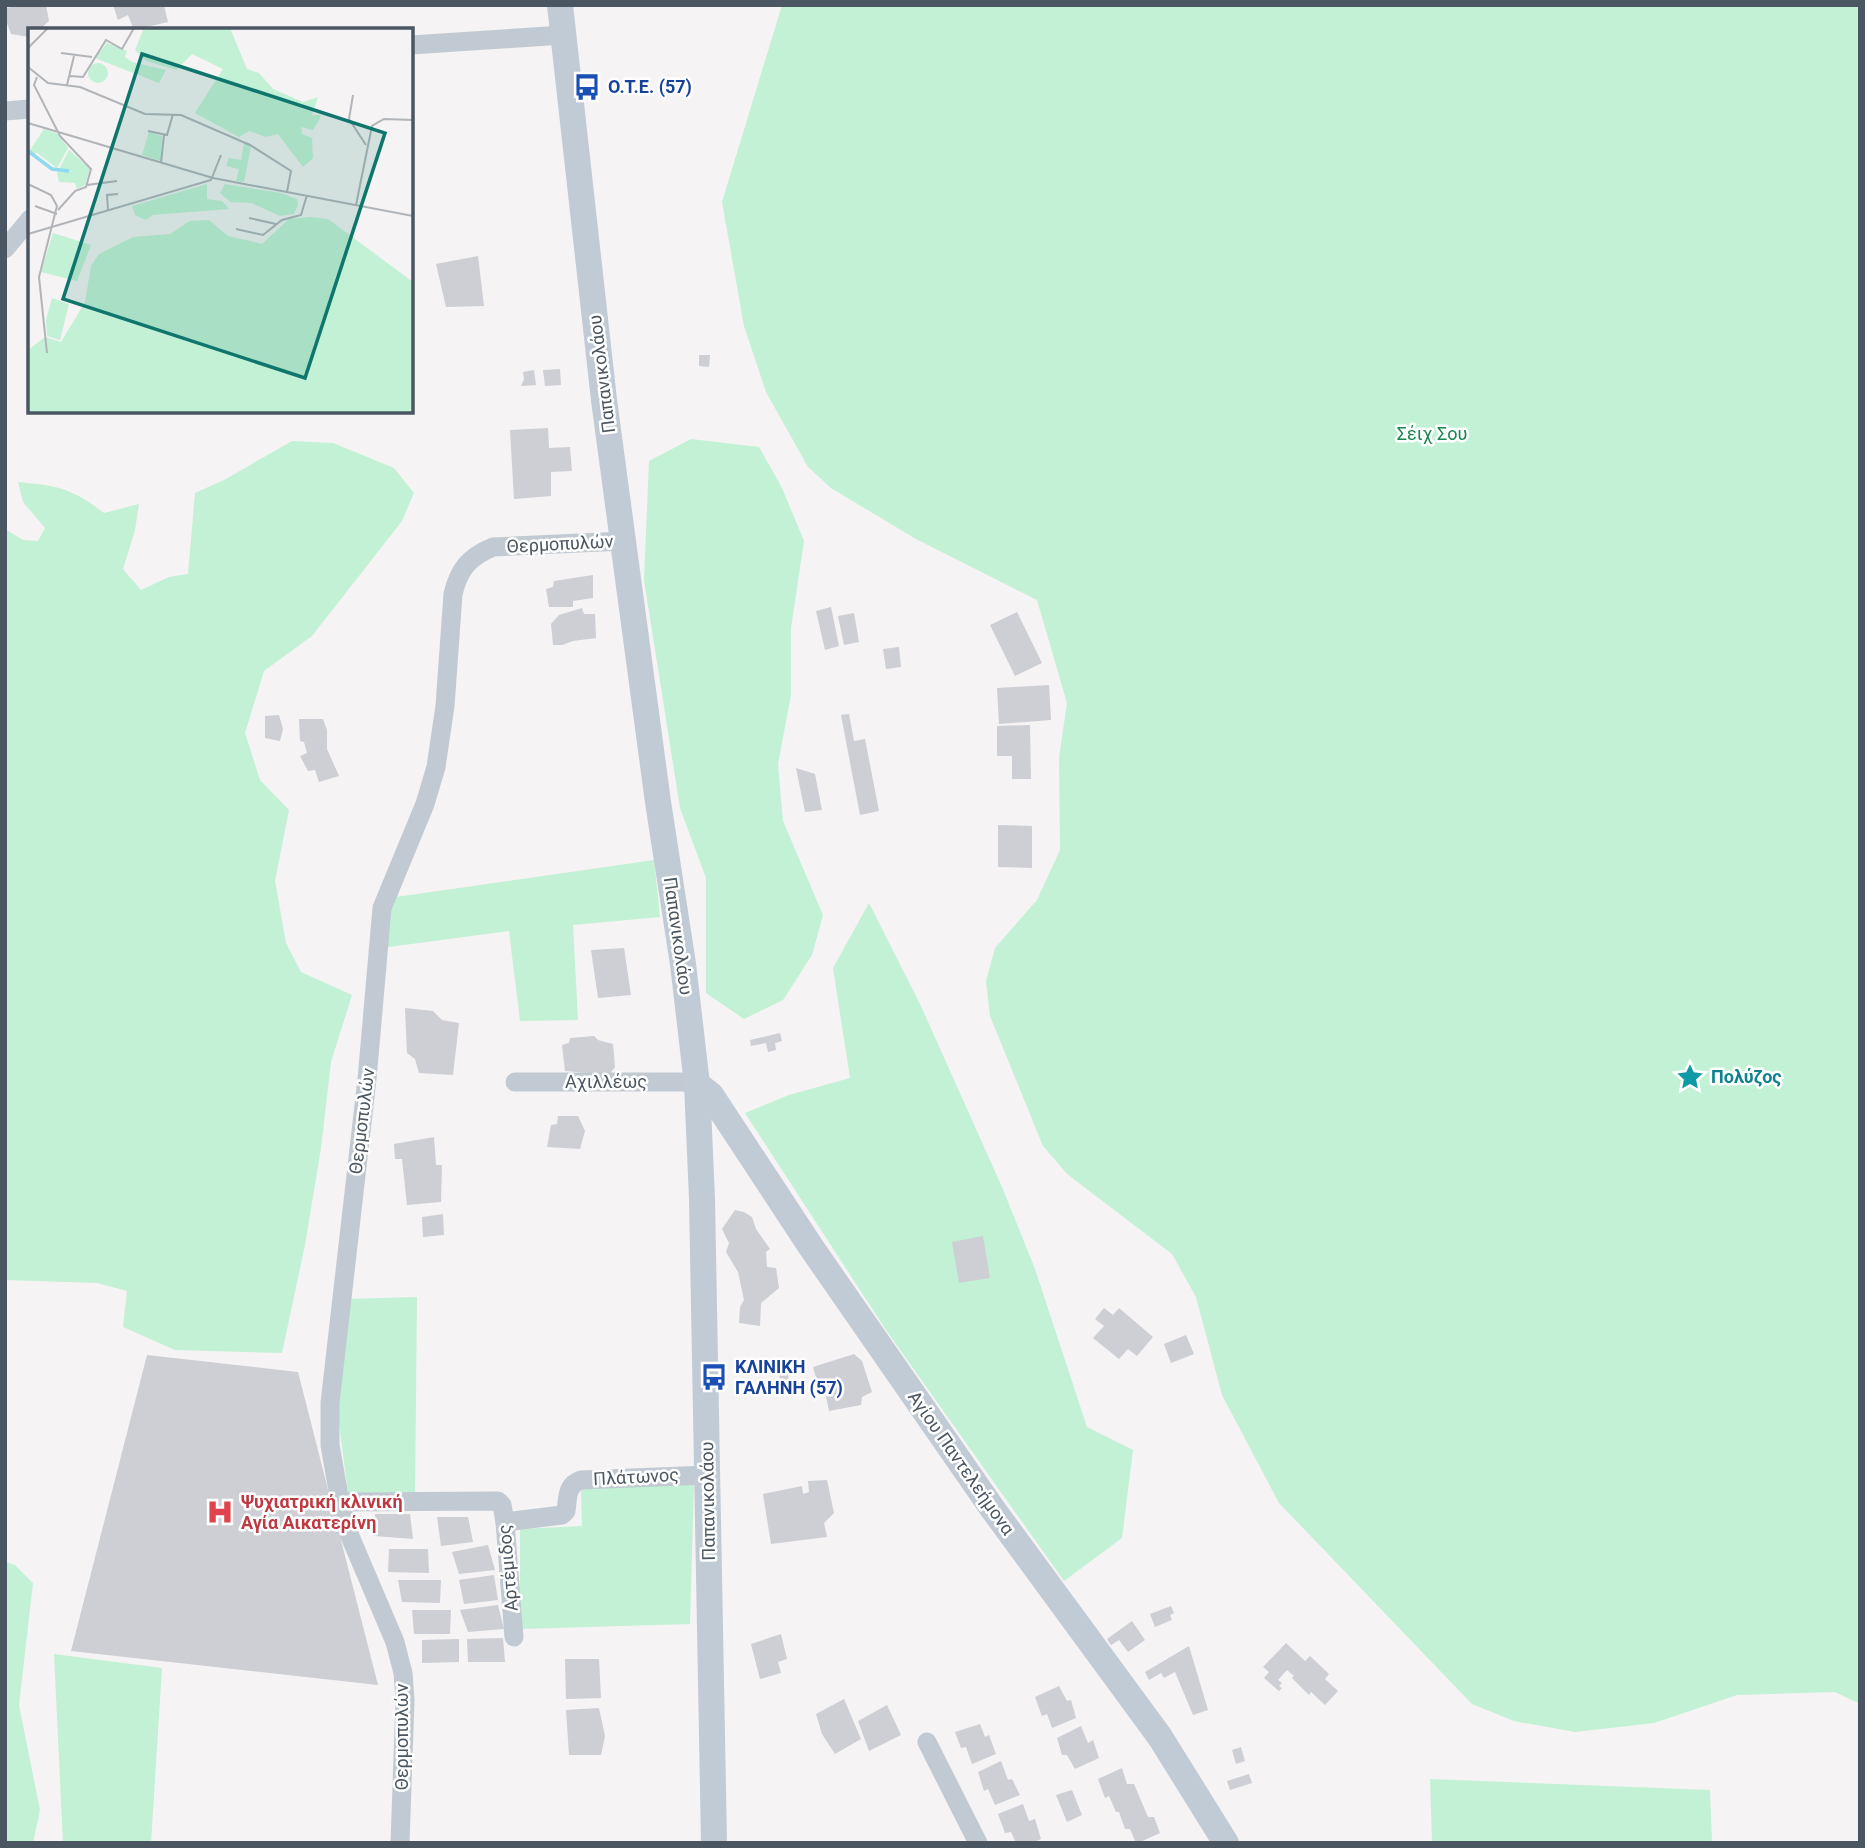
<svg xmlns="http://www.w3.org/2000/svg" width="1865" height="1848" viewBox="0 0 1865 1848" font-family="Roboto,sans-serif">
	<rect width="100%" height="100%" fill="#f5f3f3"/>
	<g fill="#c3f1d5">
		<path d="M782,5H1860V1704L1835,1692L1737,1695L1654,1723L1575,1732L1514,1721L1472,1704L1279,1503L1222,1395L1196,1297L1172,1254L1067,1174L1043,1146L990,1016L986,981L995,948L1037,900L1060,850L1059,758L1067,703L1037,600L916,539L831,488L808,467L766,392L744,326L722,202Z"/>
		<path d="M691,439L759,447L782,488L804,541L791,628V695L778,764L783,821L823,915L812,955L783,1000L744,1019L706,993V878L680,808L644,580L649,461Z"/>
		<path d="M292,441L333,443L394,468L414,493L402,521L312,636L264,671L245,733L260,780L289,810L275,881L286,943L301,972L352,995L331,1062L321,1148L305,1245L282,1353L175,1350L123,1327L127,1291L97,1283L5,1280V529L23,540L38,541L45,528L23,502L18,482C59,486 71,488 104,513L139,504L135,530L123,569L141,590L169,577L188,574L195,493L224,480Z"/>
		<path d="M654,860L660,917L573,925L578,1020L520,1021L509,931L381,948L389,898Z"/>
		<path d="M869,903L920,1004L1002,1187L1035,1269L1087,1427L1133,1450L1122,1538L1064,1581L886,1330L745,1113L789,1095L850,1078L833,968Z"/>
		<path d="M417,1297L415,1494L348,1493L337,1408L344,1299Z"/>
		<path d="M694,1483L690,1624L520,1629V1529L582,1526L581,1488Z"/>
		<path d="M5,1562L15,1565L33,1583L19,1705L40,1810L33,1843H5Z"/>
		<path d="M54,1654L162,1668L151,1843H63Z"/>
		<path d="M1430,1779L1710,1790L1712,1843H1432Z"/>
	</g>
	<g fill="#cdcfd5">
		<path d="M26,5H46L49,21L39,30H30L29,37L11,34L5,18V8Z"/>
		<path d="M113,5H164L168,22L134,30L128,15L118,20Z"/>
		<path d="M478,256L484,306L446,307L436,264Z"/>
		<path d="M699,355H710L709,367L699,366Z"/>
		<path d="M560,369L561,385L545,386L543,370Z"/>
		<path d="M534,370L536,385L521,386L524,379L523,372Z"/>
		<path d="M548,428L549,448L570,447L572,471L551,472V496L514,499L510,430Z"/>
		<path d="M593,575V598L573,601V607H549L546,589L553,587L554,581Z"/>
		<path d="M831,607L839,646L825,650L816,611Z"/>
		<path d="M582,608L584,614H595L596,638L573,641L562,645H553L551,624L559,615Z"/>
		<path d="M1017,612L1042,663L1015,676L990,625Z"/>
		<path d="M854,613L859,642L844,645L838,616Z"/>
		<path d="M899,647L901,667L886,669L883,649Z"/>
		<path d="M1049,685L1051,720L999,724L997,688Z"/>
		<path d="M849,714L854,741L865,739L879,811L860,815L841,715Z"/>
		<path d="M279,715L283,729L280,741L265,738V716Z"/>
		<path d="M299,719H323L327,730V749L339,776L319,782L315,770L308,771L300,756L307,753L304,742L300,741Z"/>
		<path d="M1030,725L1031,779H1012V756H997V726Z"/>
		<path d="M796,768L815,774L822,810L805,812Z"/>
		<path d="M998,825L1032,826V868L998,867Z"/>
		<path d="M624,948L631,995L598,998L591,950Z"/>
		<path d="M405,1008L433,1011L442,1020L459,1023L453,1075L419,1073L415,1059L407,1053Z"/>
		<path d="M780,1033L782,1041L775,1043L776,1050L768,1052L766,1043L751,1046L750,1040Z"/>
		<path d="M594,1036L598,1040L613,1044L615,1067L609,1075L565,1071L562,1045L569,1043L570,1038Z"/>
		<path d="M558,1116H578L585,1131L580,1149L547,1147L551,1125L557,1124Z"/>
		<path d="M434,1137L436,1165H442L441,1202L407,1205L402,1159H395L394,1144Z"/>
		<path d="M735,1210L744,1212L752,1217L756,1229L770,1249L766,1252L767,1267L776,1268L779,1288L761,1303L760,1326L739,1323L740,1307L744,1300L738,1272L726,1252L729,1243L722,1229Z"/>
		<path d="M443,1214L444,1235L423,1237L422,1217Z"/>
		<path d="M983,1236L990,1278L959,1283L952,1242Z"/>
		<path d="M1104,1308L1113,1315L1119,1308L1153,1337L1137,1356L1128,1349L1119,1359L1093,1338L1104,1326L1095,1319Z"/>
		<path d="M1186,1335L1194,1354L1171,1363L1164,1344Z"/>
		<path d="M854,1354L862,1361L872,1392L862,1397L861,1405L829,1411L824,1386L819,1388L813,1367Z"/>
		<path d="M147,1355L298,1372L378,1685L71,1651Z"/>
		<path d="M787,1372L789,1380L781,1382L779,1375Z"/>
		<path d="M827,1480L834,1513L824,1523L827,1537L771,1544L763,1494L802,1486L803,1494L809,1492L808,1481Z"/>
		<path d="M375,1514H410L413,1539L374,1536Z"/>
		<path d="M437,1517H468L473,1542L441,1546Z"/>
		<path d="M488,1545L495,1570L459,1574L452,1552Z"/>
		<path d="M389,1549H428L429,1573L388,1572Z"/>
		<path d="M494,1575L498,1600L464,1604L459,1580Z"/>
		<path d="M398,1580H441L440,1603L402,1602Z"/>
		<path d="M498,1605L504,1629L468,1632L460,1610Z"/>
		<path d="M1171,1606L1174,1613L1170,1615L1172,1620L1155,1627L1150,1614Z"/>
		<path d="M412,1610H451L450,1634H414Z"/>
		<path d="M1132,1621L1145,1640L1128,1652L1119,1640L1111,1645L1107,1639Z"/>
		<path d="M781,1634L787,1659L778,1662L781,1673L760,1679L751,1644Z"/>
		<path d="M503,1638L505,1662H468L467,1639Z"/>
		<path d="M459,1639V1662L422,1663V1640Z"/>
		<path d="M1286,1643L1305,1661L1310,1656L1329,1674L1325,1679L1338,1691L1325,1705L1311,1692L1309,1695L1292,1678L1294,1676L1287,1670L1278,1680L1282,1683L1279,1686L1282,1688L1279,1691L1264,1678L1269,1672L1263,1667Z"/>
		<path d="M1189,1646L1208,1710L1193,1715L1175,1672L1164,1678L1161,1673L1149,1680L1145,1672Z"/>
		<path d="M565,1659H599L601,1698L566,1699Z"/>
		<path d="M1059,1686L1067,1701L1071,1700L1076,1718L1052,1728L1047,1714L1042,1716L1035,1697Z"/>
		<path d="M844,1699L861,1739L835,1754L822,1734L816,1714Z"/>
		<path d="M887,1705L901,1735L869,1751L858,1721Z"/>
		<path d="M599,1708L605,1736L601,1755H569L566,1710Z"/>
		<path d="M980,1724L985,1737L989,1735L996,1754L972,1764L966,1747L961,1748L955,1732Z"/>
		<path d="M1081,1726L1088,1743L1093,1740L1099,1758L1075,1769L1067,1755H1062L1057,1738Z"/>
		<path d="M1241,1747L1245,1761L1236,1764L1232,1750Z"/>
		<path d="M1001,1761L1008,1780L1012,1779L1020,1795L995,1805L988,1789L984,1791L978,1772Z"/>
		<path d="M1122,1768L1127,1784H1134L1148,1817H1154L1160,1833L1138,1843H1136L1130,1829H1125L1119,1812H1116L1109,1796L1105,1798L1098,1779Z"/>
		<path d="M1249,1774L1252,1783L1230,1790L1227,1781Z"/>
		<path d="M1072,1790L1082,1815L1067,1822L1056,1795Z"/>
		<path d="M1023,1804L1029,1821L1035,1819L1041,1839L1033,1843H1016L1011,1832L1005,1833L998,1814Z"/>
	</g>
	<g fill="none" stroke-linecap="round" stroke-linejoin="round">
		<g stroke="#c1cad2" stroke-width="19">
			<path d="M411,45L563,35"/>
			<path d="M5,111L30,109"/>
			<path d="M5,249L30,219"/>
			<path d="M515,1082H683L697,1084"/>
			<path d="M340,1502L498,1501L502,1505L505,1522L514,1637"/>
			<path d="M505,1522L562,1515L566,1511C568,1498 566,1485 581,1480L708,1475"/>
			<path d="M927,1742L978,1843"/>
			<path d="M400,1843L405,1700L403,1673L395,1642L349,1534L340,1502L330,1445V1403L367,1079L382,908L425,804L436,767L445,706L453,594C459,569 469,557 493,547L624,541"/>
		</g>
		<g stroke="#c1cbd6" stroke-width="26">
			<path d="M560,5L604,400L658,802L683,964L697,1084L702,1199L714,1843"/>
			<path d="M697,1084L711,1095L811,1247L992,1508L1160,1737L1226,1843"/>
		</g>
	</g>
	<defs>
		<symbol id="bus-bare" viewBox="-9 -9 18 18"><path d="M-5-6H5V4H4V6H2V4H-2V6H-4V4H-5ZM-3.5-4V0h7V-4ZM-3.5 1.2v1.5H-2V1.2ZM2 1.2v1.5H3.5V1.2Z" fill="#1a4fb4" stroke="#fff" stroke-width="2.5" paint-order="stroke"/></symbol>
		<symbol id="sight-bare" viewBox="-9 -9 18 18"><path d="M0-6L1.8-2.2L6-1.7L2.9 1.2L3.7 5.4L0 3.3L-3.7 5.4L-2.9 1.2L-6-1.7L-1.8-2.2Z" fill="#0f9aa8" stroke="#fff" stroke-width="2.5" paint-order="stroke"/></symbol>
		<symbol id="hospital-bare" viewBox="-9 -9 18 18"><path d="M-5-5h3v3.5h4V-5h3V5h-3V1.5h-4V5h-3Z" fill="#e0444e" stroke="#fff" stroke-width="2.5" paint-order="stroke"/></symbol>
	</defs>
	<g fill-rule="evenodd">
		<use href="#bus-bare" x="568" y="68" width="38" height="38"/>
		<use href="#sight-bare" x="1671" y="1058" width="38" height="38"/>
		<use href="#bus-bare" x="695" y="1358" width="38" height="38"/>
		<use href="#hospital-bare" x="201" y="1493" width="38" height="38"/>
	</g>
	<g text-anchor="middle" stroke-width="5" stroke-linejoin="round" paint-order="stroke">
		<g font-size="18" font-weight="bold" fill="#164399" stroke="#fff" text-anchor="start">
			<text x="608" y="93">Ο.Τ.Ε. (57)</text>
			<text x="735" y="1373">ΚΛΙΝΙΚΗ<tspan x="735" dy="21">ΓΑΛΗΝΗ (57)</tspan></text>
		</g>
		<g font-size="18" fill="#4a5661" stroke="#fff">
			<text transform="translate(602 374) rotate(-97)" y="6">Παπανικολάου</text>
			<text transform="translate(560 544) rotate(-3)" y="6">Θερμοπυλών</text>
			<text transform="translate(678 936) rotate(82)" y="6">Παπανικολάου</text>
			<text x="606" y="1088">Αχιλλέως</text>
			<text transform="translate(362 1121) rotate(-83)" y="6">Θερμοπυλών</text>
			<text transform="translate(961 1463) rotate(55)" y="6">Αγίου Παντελεήμονα</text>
			<text transform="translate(636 1477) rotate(-3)" y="6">Πλάτωνος</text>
			<text transform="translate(708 1501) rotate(-91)" y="6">Παπανικολάου</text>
			<text transform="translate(508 1568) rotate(-95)" y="6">Αρτέμιδος</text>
			<text transform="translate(402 1737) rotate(-90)" y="6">Θερμοπυλών</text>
		</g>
		<g font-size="18" fill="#17864f" stroke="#fff">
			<text x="1432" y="440">Σέιχ Σου</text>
		</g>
		<g font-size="18" font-weight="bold" fill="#0d838f" stroke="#fff" text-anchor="start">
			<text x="1711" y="1083">Πολύζος</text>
		</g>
		<g font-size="18" font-weight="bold" fill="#be3a42" stroke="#fff" text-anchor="start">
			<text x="241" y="1508">Ψυχιατρική κλινική<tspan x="241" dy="21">Αγία Αικατερίνη</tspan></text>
		</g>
	</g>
	<g transform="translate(28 28)">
		<rect width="385" height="385" fill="#f5f3f3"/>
		<path d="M116,0H202L219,41L231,45L245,61L275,74L290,69L284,87H293L291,92L285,102L273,99L274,106L284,110L285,130L275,139L250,106L238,109L221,103L211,109L167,85L195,41L164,26L148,42L118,33L107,22ZM79,15L99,23L97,29L104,34L138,42L131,55L67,30ZM60 45a10 10 0 1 1 20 0a10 10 0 1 1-20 0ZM16,101L30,106L40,120L29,140L8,124L6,128L0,125ZM121,104L134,108L133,133L114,127ZM216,115L223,118L216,154L208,153L211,141L198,138L201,130L213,132ZM41,122L62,141L57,157L49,161L47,155L31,154L29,145ZM179,156V171L194,173L201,181L124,187L118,192L107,187L104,178ZM197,156L253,165L269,171L270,177L266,186L252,188L223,175L202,174L192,165ZM282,189L300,191L385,254V385H0V322L17,309L33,314L57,274L63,238L71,226L105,209L142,206L162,193L181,192L200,208L234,216L261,191ZM25,205L63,217L49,253L13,244ZM24,270L41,276L32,312L19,308L18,292Z" fill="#c3f1d5"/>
		<path fill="none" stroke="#90daee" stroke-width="3.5" d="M0,123L24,141L41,143"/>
		<path fill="none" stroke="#b1b4b9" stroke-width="2" d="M0,20L20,0M33,25L64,29M0,39L20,55L52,59L117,86L153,87L222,117L263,143L259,164M42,48L55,49L78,12L94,21L106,0M9,49L6,57L32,108L63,141L58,159L47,163L30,182M39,57L46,28M325,67L321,91L338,117M0,95L185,150L385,188M120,103L139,107L145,86M133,135L136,107M0,156L23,167L29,178L11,249L19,325M59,157L89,153M328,177L344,98L356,91L385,92M7,178L29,186M80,183L79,167L90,166M221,190L248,196M208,201L235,207L254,192L273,187L279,167M0,206L183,152L193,127"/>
		<path fill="#0f766e" fill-opacity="0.15" stroke="#0f766e" stroke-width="3.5" d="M114,26L357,105L277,350L35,271Z"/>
		<rect width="385" height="385" fill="none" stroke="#4a5661" stroke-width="3.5"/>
	</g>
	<rect width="1865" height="1848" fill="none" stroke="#4a5661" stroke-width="14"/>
</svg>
